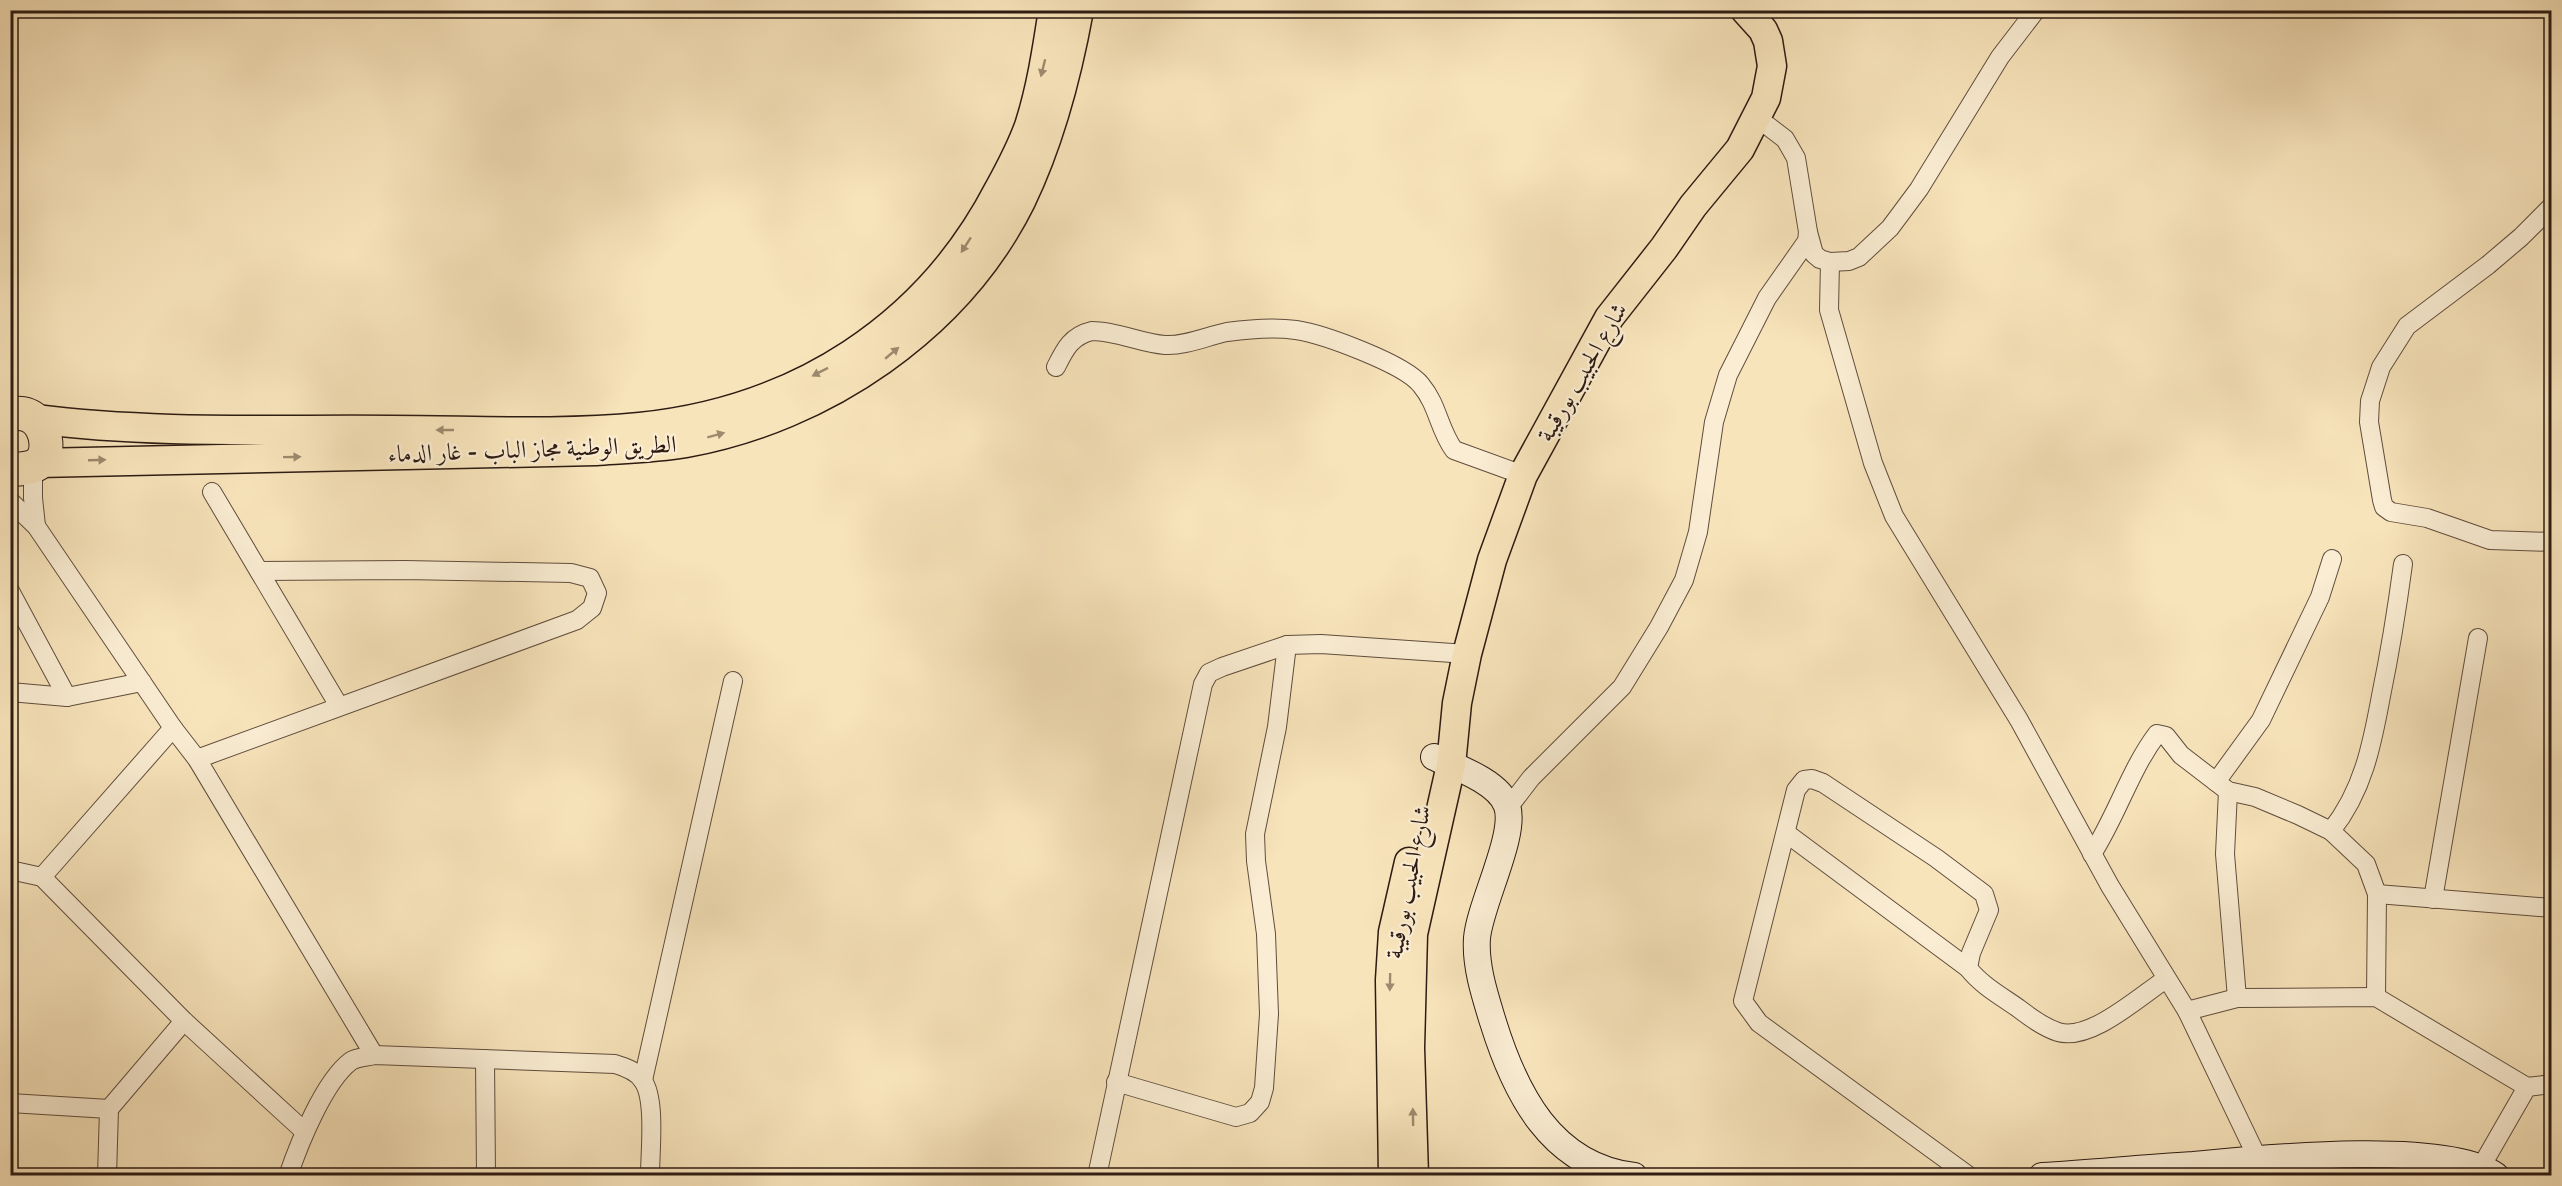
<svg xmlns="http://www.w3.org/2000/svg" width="2562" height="1186" viewBox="0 0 2562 1186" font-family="'IM FELL English',Amiri,serif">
	<rect width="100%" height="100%" fill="#f8e4bb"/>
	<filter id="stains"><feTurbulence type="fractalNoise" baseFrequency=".00333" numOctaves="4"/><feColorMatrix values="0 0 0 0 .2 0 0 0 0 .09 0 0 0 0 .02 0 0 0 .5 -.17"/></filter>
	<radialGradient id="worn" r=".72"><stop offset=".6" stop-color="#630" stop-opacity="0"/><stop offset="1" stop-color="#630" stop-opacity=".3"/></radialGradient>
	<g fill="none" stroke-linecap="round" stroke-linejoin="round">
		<defs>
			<g id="street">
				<path d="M1755,121L1768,126L1785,139L1796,158L1808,232L1814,254L1820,259L1830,262L1849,261L1859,257L1890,228L1919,189L2000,57L2036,10"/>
				<path d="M2552,206L2521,237L2488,265L2407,326L2381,367L2370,401L2369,422L2382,500L2384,507L2391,512L2427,518L2490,540L2552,542"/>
				<path d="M1830,262L1829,310L1873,463L1894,516L2019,720L2110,886L2187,1011L2258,1159"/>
				<path d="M1056,367C1065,349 1071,336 1092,331C1117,331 1140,343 1165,345C1186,346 1207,336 1227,332C1249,329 1275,327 1296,330C1323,334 1405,364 1421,385C1438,405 1439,430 1454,450L1523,475"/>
				<path d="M33,467V498L36,526"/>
				<path d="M212,492L339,706"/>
				<path d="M10,501L36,526L173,728L197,759L374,1055"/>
				<path d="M10,591L67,697"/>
				<path d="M10,692L67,697L142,682"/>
				<path d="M197,759L577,620L592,608L597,593L590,578L571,573L405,570L259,571"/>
				<path d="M2216,782L2261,720L2320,597L2332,559"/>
				<path d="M2228,791L2225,854L2237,998"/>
				<path d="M1508,808L1531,778L1622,687L1659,627L1684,580L1698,532L1714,422L1728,375L1767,298L1807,241L1808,232"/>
				<path d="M2331,831C2363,791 2372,745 2381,696C2390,652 2397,609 2403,564"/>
				<path d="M1786,833L1968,968"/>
				<path d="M2092,854C2117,815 2130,770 2157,734L2166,736L2181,755L2228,791L2255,797L2298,815L2331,831L2366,864L2377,894L2376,997"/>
				<path d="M10,870L42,877L184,1021L304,1131"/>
				<path d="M42,877L173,728"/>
				<path d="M2377,894L2552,908"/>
				<path d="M2433,899L2478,638"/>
				<path d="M2187,1011L2237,998L2376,997L2527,1087"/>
				<path d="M485,1059L486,1176"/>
				<path d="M643,1080L733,681"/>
				<path d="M1116,1082L1236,1117L1250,1113L1260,1102L1264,1088L1269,1014L1266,934L1256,861L1255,834L1277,727L1287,645"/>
				<path d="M10,1103L109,1109"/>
				<path d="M2481,1167L2527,1087L2552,1084"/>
				<path d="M107,1176L109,1109L184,1021"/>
				<path d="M288,1176C299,1144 324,1081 351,1061C357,1057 367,1057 374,1055L615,1064C625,1067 637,1071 643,1081C656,1099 650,1152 650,1176"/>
				<path d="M1097,1176L1203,684L1209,673L1222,667L1287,645L1321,644L1467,654"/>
				<path d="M1969,1176L1759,1023L1743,1001L1796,790L1804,780L1812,779L1823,783L1936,858L1984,894L1989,910L1971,953L1968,968C1981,985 2001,996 2018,1008C2030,1017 2043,1027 2058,1032C2090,1042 2140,996 2166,979"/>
			</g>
			<g id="secondary">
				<path d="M1434,757C1456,767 1499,782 1507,806C1517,834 1480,904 1477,938C1475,966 1485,996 1493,1022C1515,1093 1551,1166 1634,1176"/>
				<path d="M2042,1176C2092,1173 2142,1168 2193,1165C2257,1159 2447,1139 2496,1176"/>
			</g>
			<g id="primary">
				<path d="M35,419C153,434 272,429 391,430C473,430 558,435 640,427C796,411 927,328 999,189C1010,169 1021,148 1029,126C1041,89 1047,49 1053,10"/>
				<path d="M38,463L596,451C626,449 657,448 686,443C824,418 958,328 1021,201C1050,141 1067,76 1079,10"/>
				<path d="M1393,1176L1390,980L1393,932L1409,862"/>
				<path d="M1414,1176L1410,1048L1413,934L1451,765L1457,703L1467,654L1492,560L1523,475L1609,318L1664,248L1693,206L1740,149L1766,98L1772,66L1768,41L1763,30L1745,10"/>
			</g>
			<path id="highway" d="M10,413C19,413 26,413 33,418C48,428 52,458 34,466C27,469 18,469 10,470"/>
		</defs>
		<use href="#street" stroke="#604d3d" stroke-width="20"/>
		<use href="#secondary" stroke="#2d1b13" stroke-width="28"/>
		<use href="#primary" stroke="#2d1b13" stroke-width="31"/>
		<use href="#highway" stroke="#2d1b13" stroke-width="35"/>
		<use href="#street" stroke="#faedd3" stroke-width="18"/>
		<use href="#secondary" stroke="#faedd3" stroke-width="26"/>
		<use href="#primary" stroke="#f8e4bb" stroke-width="28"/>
		<use href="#highway" stroke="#f8e4bb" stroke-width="33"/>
	</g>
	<defs><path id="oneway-solid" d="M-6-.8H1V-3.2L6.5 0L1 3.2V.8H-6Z" transform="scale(1.5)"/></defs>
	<g fill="#9d8a6f">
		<use href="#oneway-solid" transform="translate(1043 68) rotate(104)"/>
		<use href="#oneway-solid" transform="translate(966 245) rotate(123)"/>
		<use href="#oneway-solid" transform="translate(892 353) rotate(-40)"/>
		<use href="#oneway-solid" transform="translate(820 372) rotate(153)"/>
		<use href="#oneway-solid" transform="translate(445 430) rotate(-180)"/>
		<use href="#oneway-solid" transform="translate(716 435) rotate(-15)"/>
		<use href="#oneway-solid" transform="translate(292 457) rotate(-1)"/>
		<use href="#oneway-solid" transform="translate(97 460) rotate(-2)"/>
		<use href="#oneway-solid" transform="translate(1390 982) rotate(91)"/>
		<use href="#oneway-solid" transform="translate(1413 1117) rotate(-91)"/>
	</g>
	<g text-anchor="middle" stroke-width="4.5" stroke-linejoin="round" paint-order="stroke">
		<g font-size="24" fill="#2d1b13" stroke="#faedd3">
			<text transform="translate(1582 372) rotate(-60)" y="8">شارع الحبيب بورقيبة</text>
			<text transform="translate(532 449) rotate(-2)" y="8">الطريق الوطنية مجاز الباب - غار الدماء</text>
			<text transform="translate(1408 882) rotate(-79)" y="8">شارع الحبيب بورقيبة</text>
		</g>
	</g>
	<rect width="2562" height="1186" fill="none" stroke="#f8e4bb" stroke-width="36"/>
	<rect x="12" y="12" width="2538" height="1162" fill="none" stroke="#2d1b13" stroke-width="3"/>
	<rect x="18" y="18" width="2526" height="1150" fill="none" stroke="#2d1b13" stroke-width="1.5"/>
	<rect width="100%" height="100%" filter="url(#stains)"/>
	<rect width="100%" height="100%" fill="url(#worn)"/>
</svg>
